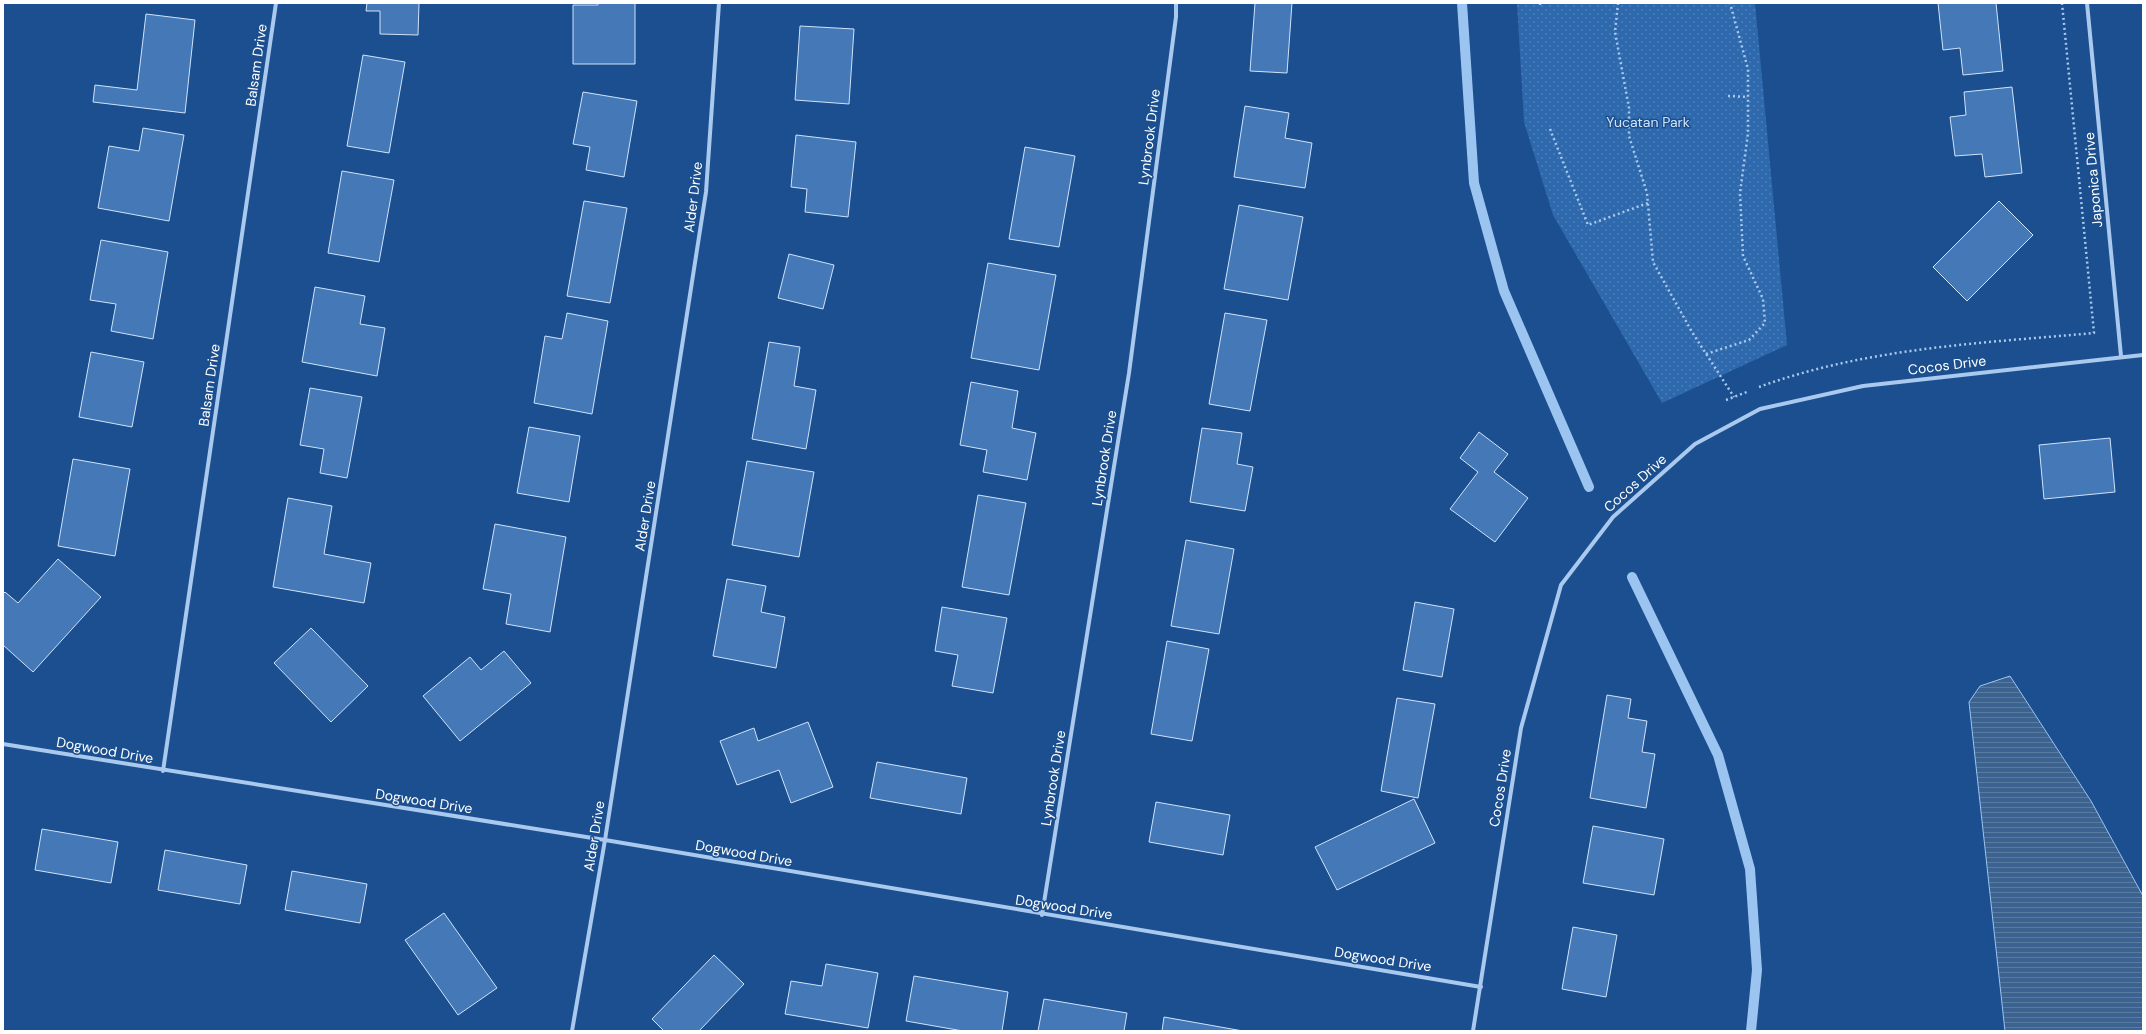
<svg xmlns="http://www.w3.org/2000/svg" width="2146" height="1034" viewBox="0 0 2146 1034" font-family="'DM Sans',sans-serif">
	<defs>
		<pattern id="green-dots" width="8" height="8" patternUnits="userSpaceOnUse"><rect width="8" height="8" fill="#2e69ad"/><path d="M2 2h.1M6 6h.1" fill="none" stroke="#4d80b9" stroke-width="1.8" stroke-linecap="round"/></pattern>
		<pattern id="water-rules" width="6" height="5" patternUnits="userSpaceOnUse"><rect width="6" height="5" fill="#3c6290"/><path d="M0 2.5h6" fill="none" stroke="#597aa1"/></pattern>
	</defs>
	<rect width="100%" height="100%" fill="#1b4f8f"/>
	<path fill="url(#green-dots)" d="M1517,3H1755L1787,345L1662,403L1553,215L1524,122Z"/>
	<path fill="url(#water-rules)" stroke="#9cc4f0" d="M2010,676L2091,801L2143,896V1031H2005L1969,702L1980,686Z"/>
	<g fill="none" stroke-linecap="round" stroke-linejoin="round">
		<g stroke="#9cc4f0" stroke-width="10">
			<path d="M1462,3L1474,183L1504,291L1589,487"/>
			<path d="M1632,577L1718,755L1750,869L1757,970L1751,1031"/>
		</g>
	</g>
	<g fill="#4478b7" stroke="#cfe3fa">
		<path d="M367,3H419L418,35L380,34V11H366Z"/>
		<path d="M598,3H635V64H573V5H598Z"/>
		<path d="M1255,3H1292L1287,73L1250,71Z"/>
		<path d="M1938,3H1996L2003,71L1963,75L1960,48L1943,50Z"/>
		<path d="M146,14L195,20L185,113L93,102L95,85L137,90Z"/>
		<path d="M800,26L854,29L849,104L795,100Z"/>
		<path d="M363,55L405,62L389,153L347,146Z"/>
		<path d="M2012,87L2022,173L1985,177L1982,154L1955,156L1950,117L1966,115L1964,92Z"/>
		<path d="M583,92L637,101L624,177L586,170L590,147L573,144Z"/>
		<path d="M1245,106L1289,113L1285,138L1312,143L1305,188L1234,177Z"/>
		<path d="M143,128L184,135L169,221L98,208L109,146L139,151Z"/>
		<path d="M796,135L856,142L848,217L805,212L807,189L791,187Z"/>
		<path d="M1025,147L1075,156L1059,247L1009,239Z"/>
		<path d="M342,171L394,180L379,262L328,253Z"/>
		<path d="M584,201L627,208L610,303L567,296Z"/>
		<path d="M1999,201L2033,235L1967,301L1933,267Z"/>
		<path d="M1239,205L1303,217L1288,300L1224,289Z"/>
		<path d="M101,240L168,252L153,339L111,331L116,304L90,300Z"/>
		<path d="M789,254L834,265L823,309L778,298Z"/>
		<path d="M988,263L1056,275L1039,370L971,358Z"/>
		<path d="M315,287L365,296L360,324L385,328L377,376L302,362Z"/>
		<path d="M567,313L608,321L592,414L534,403L545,336L562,339Z"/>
		<path d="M1225,313L1267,320L1250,411L1209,404Z"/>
		<path d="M769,342L800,347L794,386L816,390L806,449L752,439Z"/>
		<path d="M91,352L144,362L132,427L79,417Z"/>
		<path d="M971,382L1018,391L1012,428L1036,433L1027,480L983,472L987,450L960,445Z"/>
		<path d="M310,388L362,397L347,478L320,473L324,449L300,445Z"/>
		<path d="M529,427L580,436L569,502L517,493Z"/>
		<path d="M1202,428L1242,433L1237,464L1253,467L1245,511L1190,502Z"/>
		<path d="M1479,432L1508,454L1494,472L1528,498L1495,542L1450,509L1478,472L1460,458Z"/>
		<path d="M2110,438L2115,492L2044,499L2039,445Z"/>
		<path d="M73,459L130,469L115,556L58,546Z"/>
		<path d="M747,461L814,472L799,557L732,545Z"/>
		<path d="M978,495L1026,503L1009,595L962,587Z"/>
		<path d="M288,498L332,506L324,554L371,563L364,603L273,587Z"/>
		<path d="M495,524L566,537L550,632L506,624L511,594L483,589Z"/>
		<path d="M1186,540L1234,549L1219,634L1171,626Z"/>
		<path d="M58,559L101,597L33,672L3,645V594L5,592L18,603Z"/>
		<path d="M727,579L766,586L761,612L785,617L776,668L713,656Z"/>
		<path d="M1415,602L1454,609L1442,677L1403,670Z"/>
		<path d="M942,607L1007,618L993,693L952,686L958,655L935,651Z"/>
		<path d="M311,628L368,686L331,722L274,663Z"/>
		<path d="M1167,641L1209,649L1192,741L1151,734Z"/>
		<path d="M504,651L531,683L460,741L423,696L470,657L481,670Z"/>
		<path d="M1607,695L1631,699L1628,718L1647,721L1642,752L1655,754L1646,808L1590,798Z"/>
		<path d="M1397,698L1435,704L1418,798L1381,791Z"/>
		<path d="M808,722L833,787L791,803L779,770L737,785L720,741L754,728L758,741Z"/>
		<path d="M877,762L967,778L961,814L870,798Z"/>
		<path d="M1414,799L1435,843L1337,890L1315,847Z"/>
		<path d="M1156,802L1230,815L1223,855L1149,842Z"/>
		<path d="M1593,826L1664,839L1654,895L1583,883Z"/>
		<path d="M42,829L118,842L111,883L35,870Z"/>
		<path d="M165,850L247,865L240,904L158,890Z"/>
		<path d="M292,871L367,884L360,923L285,910Z"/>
		<path d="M444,913L497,988L458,1015L405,940Z"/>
		<path d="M1573,927L1617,935L1606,997L1562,989Z"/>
		<path d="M714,955L744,984L699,1031H664L652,1019Z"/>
		<path d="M826,964L878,973L868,1028L785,1014L791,981L822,986Z"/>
		<path d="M914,976L1008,992L1002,1031H963L906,1021Z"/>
		<path d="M1044,999L1127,1013L1124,1031H1038Z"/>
		<path d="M1164,1017L1243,1031H1162Z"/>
	</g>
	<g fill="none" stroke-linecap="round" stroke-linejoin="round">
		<g stroke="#a9c9ee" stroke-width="2.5" stroke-dasharray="2 3" stroke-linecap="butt">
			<path d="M1540,3V6"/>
			<path d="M1618,3L1615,32L1629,108V136L1647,193L1653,262L1692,332L1734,397"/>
			<path d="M1728,96L1748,97"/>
			<path d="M1550,129L1588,225L1648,203"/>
			<path d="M1706,354L1749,340L1765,323L1763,299L1743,256L1740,193L1748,133V69L1730,3"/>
			<path d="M1759,387C1865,348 1982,343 2094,333L2062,3"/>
			<path d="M1726,400L1747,392"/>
		</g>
		<g stroke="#a9c9ee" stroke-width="4">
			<path d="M2087,3L2121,356"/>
			<path d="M3,744L605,840L1481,987"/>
			<path d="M163,771L276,3"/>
			<path d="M1042,915L1129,373L1176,17V3"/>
			<path d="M572,1031L605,840L706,192L719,3"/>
			<path d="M1473,1031L1521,728L1561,585L1613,517L1695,444L1760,409L1863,386L2143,355"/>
		</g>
	</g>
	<g text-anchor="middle" stroke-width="3" stroke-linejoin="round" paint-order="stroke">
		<g font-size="14" fill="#fff" stroke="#1b4f8f">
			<text transform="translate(256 65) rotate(-82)" y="5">Balsam Drive</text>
			<text transform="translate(1149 137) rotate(-83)" y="5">Lynbrook Drive</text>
			<text transform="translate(2093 180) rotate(-95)" y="5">Japonica Drive</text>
			<text transform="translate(693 197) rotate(-83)" y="5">Alder Drive</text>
			<text transform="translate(1947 365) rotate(-7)" y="5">Cocos Drive</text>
			<text transform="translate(209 385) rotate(-82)" y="5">Balsam Drive</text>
			<text transform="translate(1104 458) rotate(-81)" y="5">Lynbrook Drive</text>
			<text transform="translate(1635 483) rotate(-42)" y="5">Cocos Drive</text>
			<text transform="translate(645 516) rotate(-81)" y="5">Alder Drive</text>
			<text transform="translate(105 750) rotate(10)" y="5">Dogwood Drive</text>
			<text transform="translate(1053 778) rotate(-81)" y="5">Lynbrook Drive</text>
			<text transform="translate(1500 788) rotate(-81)" y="5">Cocos Drive</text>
			<text transform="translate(424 801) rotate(9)" y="5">Dogwood Drive</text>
			<text transform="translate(594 836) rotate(-81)" y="5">Alder Drive</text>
			<text transform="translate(744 853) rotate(10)" y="5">Dogwood Drive</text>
			<text transform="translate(1064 907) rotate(9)" y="5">Dogwood Drive</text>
			<text transform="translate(1383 959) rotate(9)" y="5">Dogwood Drive</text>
		</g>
		<g font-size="14" fill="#cfe3fa" stroke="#1b4f8f">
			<text x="1648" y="127">Yucatan Park</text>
		</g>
	</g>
	<rect width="2146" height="1034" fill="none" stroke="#ffffff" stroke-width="8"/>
</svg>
